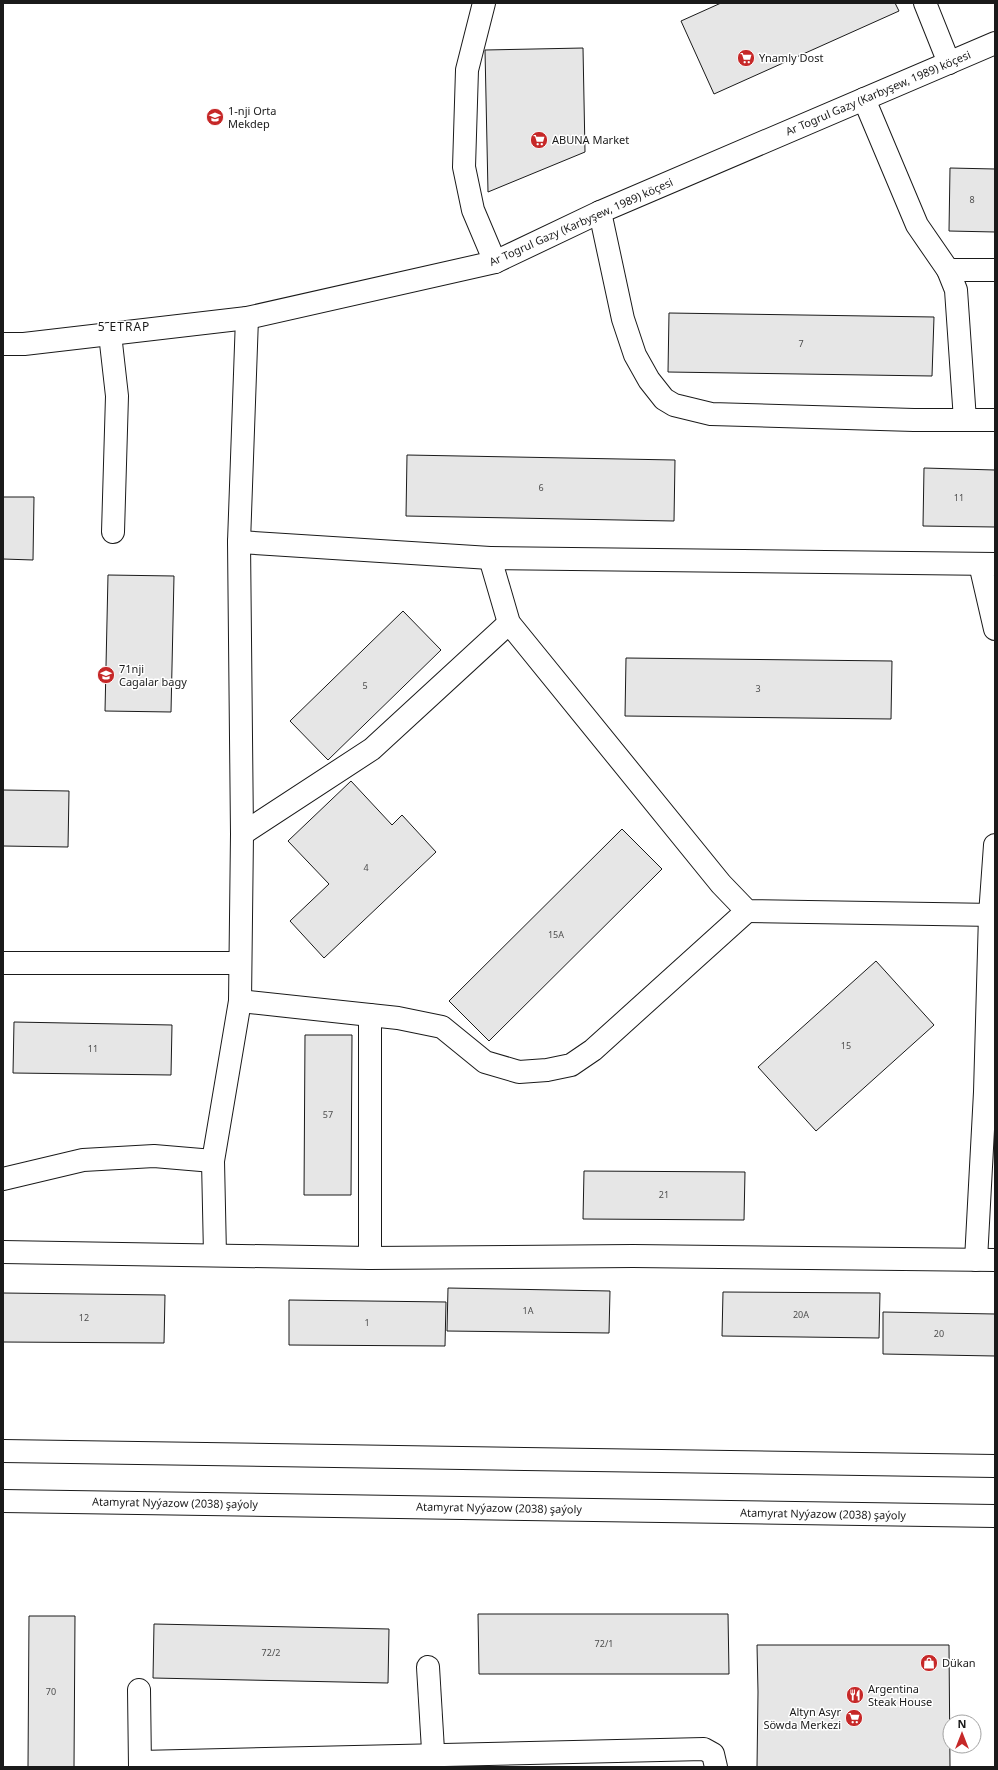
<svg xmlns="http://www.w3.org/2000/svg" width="998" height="1770" viewBox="0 0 998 1770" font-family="'Noto Sans',sans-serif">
	<rect width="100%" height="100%" fill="#fff"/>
	<g fill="#e6e6e6" stroke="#1a1a1a">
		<path d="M721,3H895L899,11L714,94L681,21Z"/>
		<path d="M583,48L585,152L488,192L485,50Z"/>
		<path d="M950,168L995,169V232L949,231Z"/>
		<path d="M669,313L934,317L932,376L668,372Z"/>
		<path d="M407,455L675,460L674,521L406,516Z"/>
		<path d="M924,468L995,470V527L923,526Z"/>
		<path d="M3,497H34L33,560L3,559Z"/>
		<path d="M108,575L174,576L171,712L105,711Z"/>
		<path d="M403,611L441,650L328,760L290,721Z"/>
		<path d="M626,658L892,661L891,719L625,716Z"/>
		<path d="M351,781L392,825L402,815L436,852L324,958L290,921L329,884L288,841Z"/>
		<path d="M3,790L69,791L68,847L3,846Z"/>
		<path d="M622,829L662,869L489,1041L449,1001Z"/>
		<path d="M876,961L934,1025L816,1131L758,1067Z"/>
		<path d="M14,1022L172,1025L171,1075L13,1073Z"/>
		<path d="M305,1035H352L351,1195H304Z"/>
		<path d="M994,1135H995V1197Z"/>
		<path d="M584,1171L745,1172L744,1220L583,1219Z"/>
		<path d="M448,1288L610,1291L609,1333L447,1331Z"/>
		<path d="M723,1292L880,1293L879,1338L722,1336Z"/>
		<path d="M3,1293L165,1295L164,1343L3,1342Z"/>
		<path d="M289,1300L446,1302L445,1346L289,1345Z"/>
		<path d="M883,1312L995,1314V1356L883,1354Z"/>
		<path d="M478,1614H728L729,1674H479Z"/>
		<path d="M29,1616H75L74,1767H28Z"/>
		<path d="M154,1624L389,1629L388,1683L153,1678Z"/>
		<path d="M757,1645H949L950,1767H757L758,1692Z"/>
	</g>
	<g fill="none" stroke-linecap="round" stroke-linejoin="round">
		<defs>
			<g id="minor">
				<path d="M484,3L467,70L464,167L473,210L495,262"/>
				<path d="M925,3L949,63"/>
				<path d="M864,99L917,225L948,270L956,290L965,420"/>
				<path d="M600,212L623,319L635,355L649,380L664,399L674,405L711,414L914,420H995"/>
				<path d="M948,270H995"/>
				<path d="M110,334L117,396L113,532"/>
				<path d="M3,344H24L247,318L495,262L600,212L995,43"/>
				<path d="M239,542L490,558"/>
				<path d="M980,564L995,629"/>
				<path d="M995,564L490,558L509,623L721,884L747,911L995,915"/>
				<path d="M242,834L372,749L509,623"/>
				<path d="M3,963H240"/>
				<path d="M240,1001L398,1018L442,1027L485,1062L519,1072L547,1070L571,1065L593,1050L747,911"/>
				<path d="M370,1015V1258"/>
				<path d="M3,1179L83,1160L154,1156L213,1161"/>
				<path d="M3,1252L370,1258L633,1256L995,1260"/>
				<path d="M215,1255L213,1161L240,1001L242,834L239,542L247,318"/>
				<path d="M976,1260L985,1092L990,915L995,845"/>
				<path d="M428,1667L434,1767"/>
				<path d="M139,1690L140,1767"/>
				<path d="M140,1762L704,1749L713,1754L716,1767"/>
			</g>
			<g id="major">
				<path d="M3,1451L995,1466"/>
				<path d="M3,1501L995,1516"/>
			</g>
		</defs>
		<use href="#minor" stroke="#1a1a1a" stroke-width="24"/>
		<use href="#major" stroke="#1a1a1a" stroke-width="24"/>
		<use href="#minor" stroke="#fff" stroke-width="22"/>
		<use href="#major" stroke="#fff" stroke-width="22"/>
	</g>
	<defs>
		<symbol id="supermarket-disc" viewBox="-11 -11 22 22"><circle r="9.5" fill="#c62828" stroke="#fff"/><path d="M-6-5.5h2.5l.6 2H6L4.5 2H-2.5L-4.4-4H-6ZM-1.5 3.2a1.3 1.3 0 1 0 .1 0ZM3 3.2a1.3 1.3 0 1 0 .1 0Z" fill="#fff"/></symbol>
		<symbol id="school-disc" viewBox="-11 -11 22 22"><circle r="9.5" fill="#c62828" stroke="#fff"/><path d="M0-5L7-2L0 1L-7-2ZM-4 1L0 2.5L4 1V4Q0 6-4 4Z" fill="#fff"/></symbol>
		<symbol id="shop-disc" viewBox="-11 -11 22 22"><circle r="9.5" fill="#c62828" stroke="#fff"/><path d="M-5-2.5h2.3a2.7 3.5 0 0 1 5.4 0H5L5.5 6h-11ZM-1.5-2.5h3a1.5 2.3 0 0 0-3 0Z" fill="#fff"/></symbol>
		<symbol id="restaurant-disc" viewBox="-11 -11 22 22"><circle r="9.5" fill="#c62828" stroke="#fff"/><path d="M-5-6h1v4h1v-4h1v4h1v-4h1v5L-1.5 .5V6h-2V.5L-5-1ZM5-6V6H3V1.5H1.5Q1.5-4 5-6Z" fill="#fff"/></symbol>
	</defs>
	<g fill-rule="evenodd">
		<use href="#supermarket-disc" x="736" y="48" width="20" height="20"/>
		<use href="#school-disc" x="205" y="107" width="20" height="20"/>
		<use href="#supermarket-disc" x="529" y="130" width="20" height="20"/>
		<use href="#school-disc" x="96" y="665" width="20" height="20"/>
		<use href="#shop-disc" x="919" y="1653" width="20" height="20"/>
		<use href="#restaurant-disc" x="845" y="1685" width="20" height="20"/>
		<use href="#supermarket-disc" x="844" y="1708" width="20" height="20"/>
	</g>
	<g text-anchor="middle" stroke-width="3" stroke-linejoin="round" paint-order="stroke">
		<g font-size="9" fill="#4d4d4d">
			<text x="972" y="203">8</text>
			<text x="801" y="347">7</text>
			<text x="541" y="491">6</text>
			<text x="959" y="501">11</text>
			<text x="365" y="689">5</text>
			<text x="758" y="692">3</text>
			<text x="366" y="871">4</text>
			<text x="556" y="938">15A</text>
			<text x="846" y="1049">15</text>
			<text x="93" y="1052">11</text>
			<text x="328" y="1118">57</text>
			<text x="664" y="1198">21</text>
			<text x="528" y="1314">1A</text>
			<text x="801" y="1318">20A</text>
			<text x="84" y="1321">12</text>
			<text x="367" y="1326">1</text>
			<text x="939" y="1337">20</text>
			<text x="604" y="1647">72/1</text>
			<text x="271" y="1656">72/2</text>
			<text x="51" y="1695">70</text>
		</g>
		<g font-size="11" fill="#1a1a1a" stroke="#fff" text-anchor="start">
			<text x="759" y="62">Ynamly Dost</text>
			<text x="228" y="115">1-nji Orta<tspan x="228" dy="13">Mekdep</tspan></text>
			<text x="552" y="144">ABUNA Market</text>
			<text x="119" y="673">71nji<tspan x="119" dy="13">Cagalar bagy</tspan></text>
			<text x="942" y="1667">Dükan</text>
			<text x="868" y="1693">Argentina<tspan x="868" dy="13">Steak House</tspan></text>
			<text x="841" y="1716" text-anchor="end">Altyn Asyr<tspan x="841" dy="13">Söwda Merkezi</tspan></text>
		</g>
		<g font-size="11" fill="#1a1a1a" stroke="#fff">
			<text transform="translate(878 93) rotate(-23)" y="4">Ar Togrul Gazy (Karbyşew, 1989) köçesi</text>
			<text transform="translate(581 222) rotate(-24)" y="4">Ar Togrul Gazy (Karbyşew, 1989) köçesi</text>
			<text transform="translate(175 1503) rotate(1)" y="4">Atamyrat Nyýazow (2038) şaýoly</text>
			<text transform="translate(499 1508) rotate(1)" y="4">Atamyrat Nyýazow (2038) şaýoly</text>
			<text transform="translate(823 1514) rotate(1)" y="4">Atamyrat Nyýazow (2038) şaýoly</text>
		</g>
		<g font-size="12" letter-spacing="1" fill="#1a1a1a" stroke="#fff">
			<text x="124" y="331">5 ETRAP</text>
		</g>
	</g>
	<rect width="998" height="1770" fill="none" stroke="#1a1a1a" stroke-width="8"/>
	<g transform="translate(962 1734)"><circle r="19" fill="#ffffff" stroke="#a3a3a3"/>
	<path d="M0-3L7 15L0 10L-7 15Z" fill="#c62828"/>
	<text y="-6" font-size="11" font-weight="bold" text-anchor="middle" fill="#1a1a1a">N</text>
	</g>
</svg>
